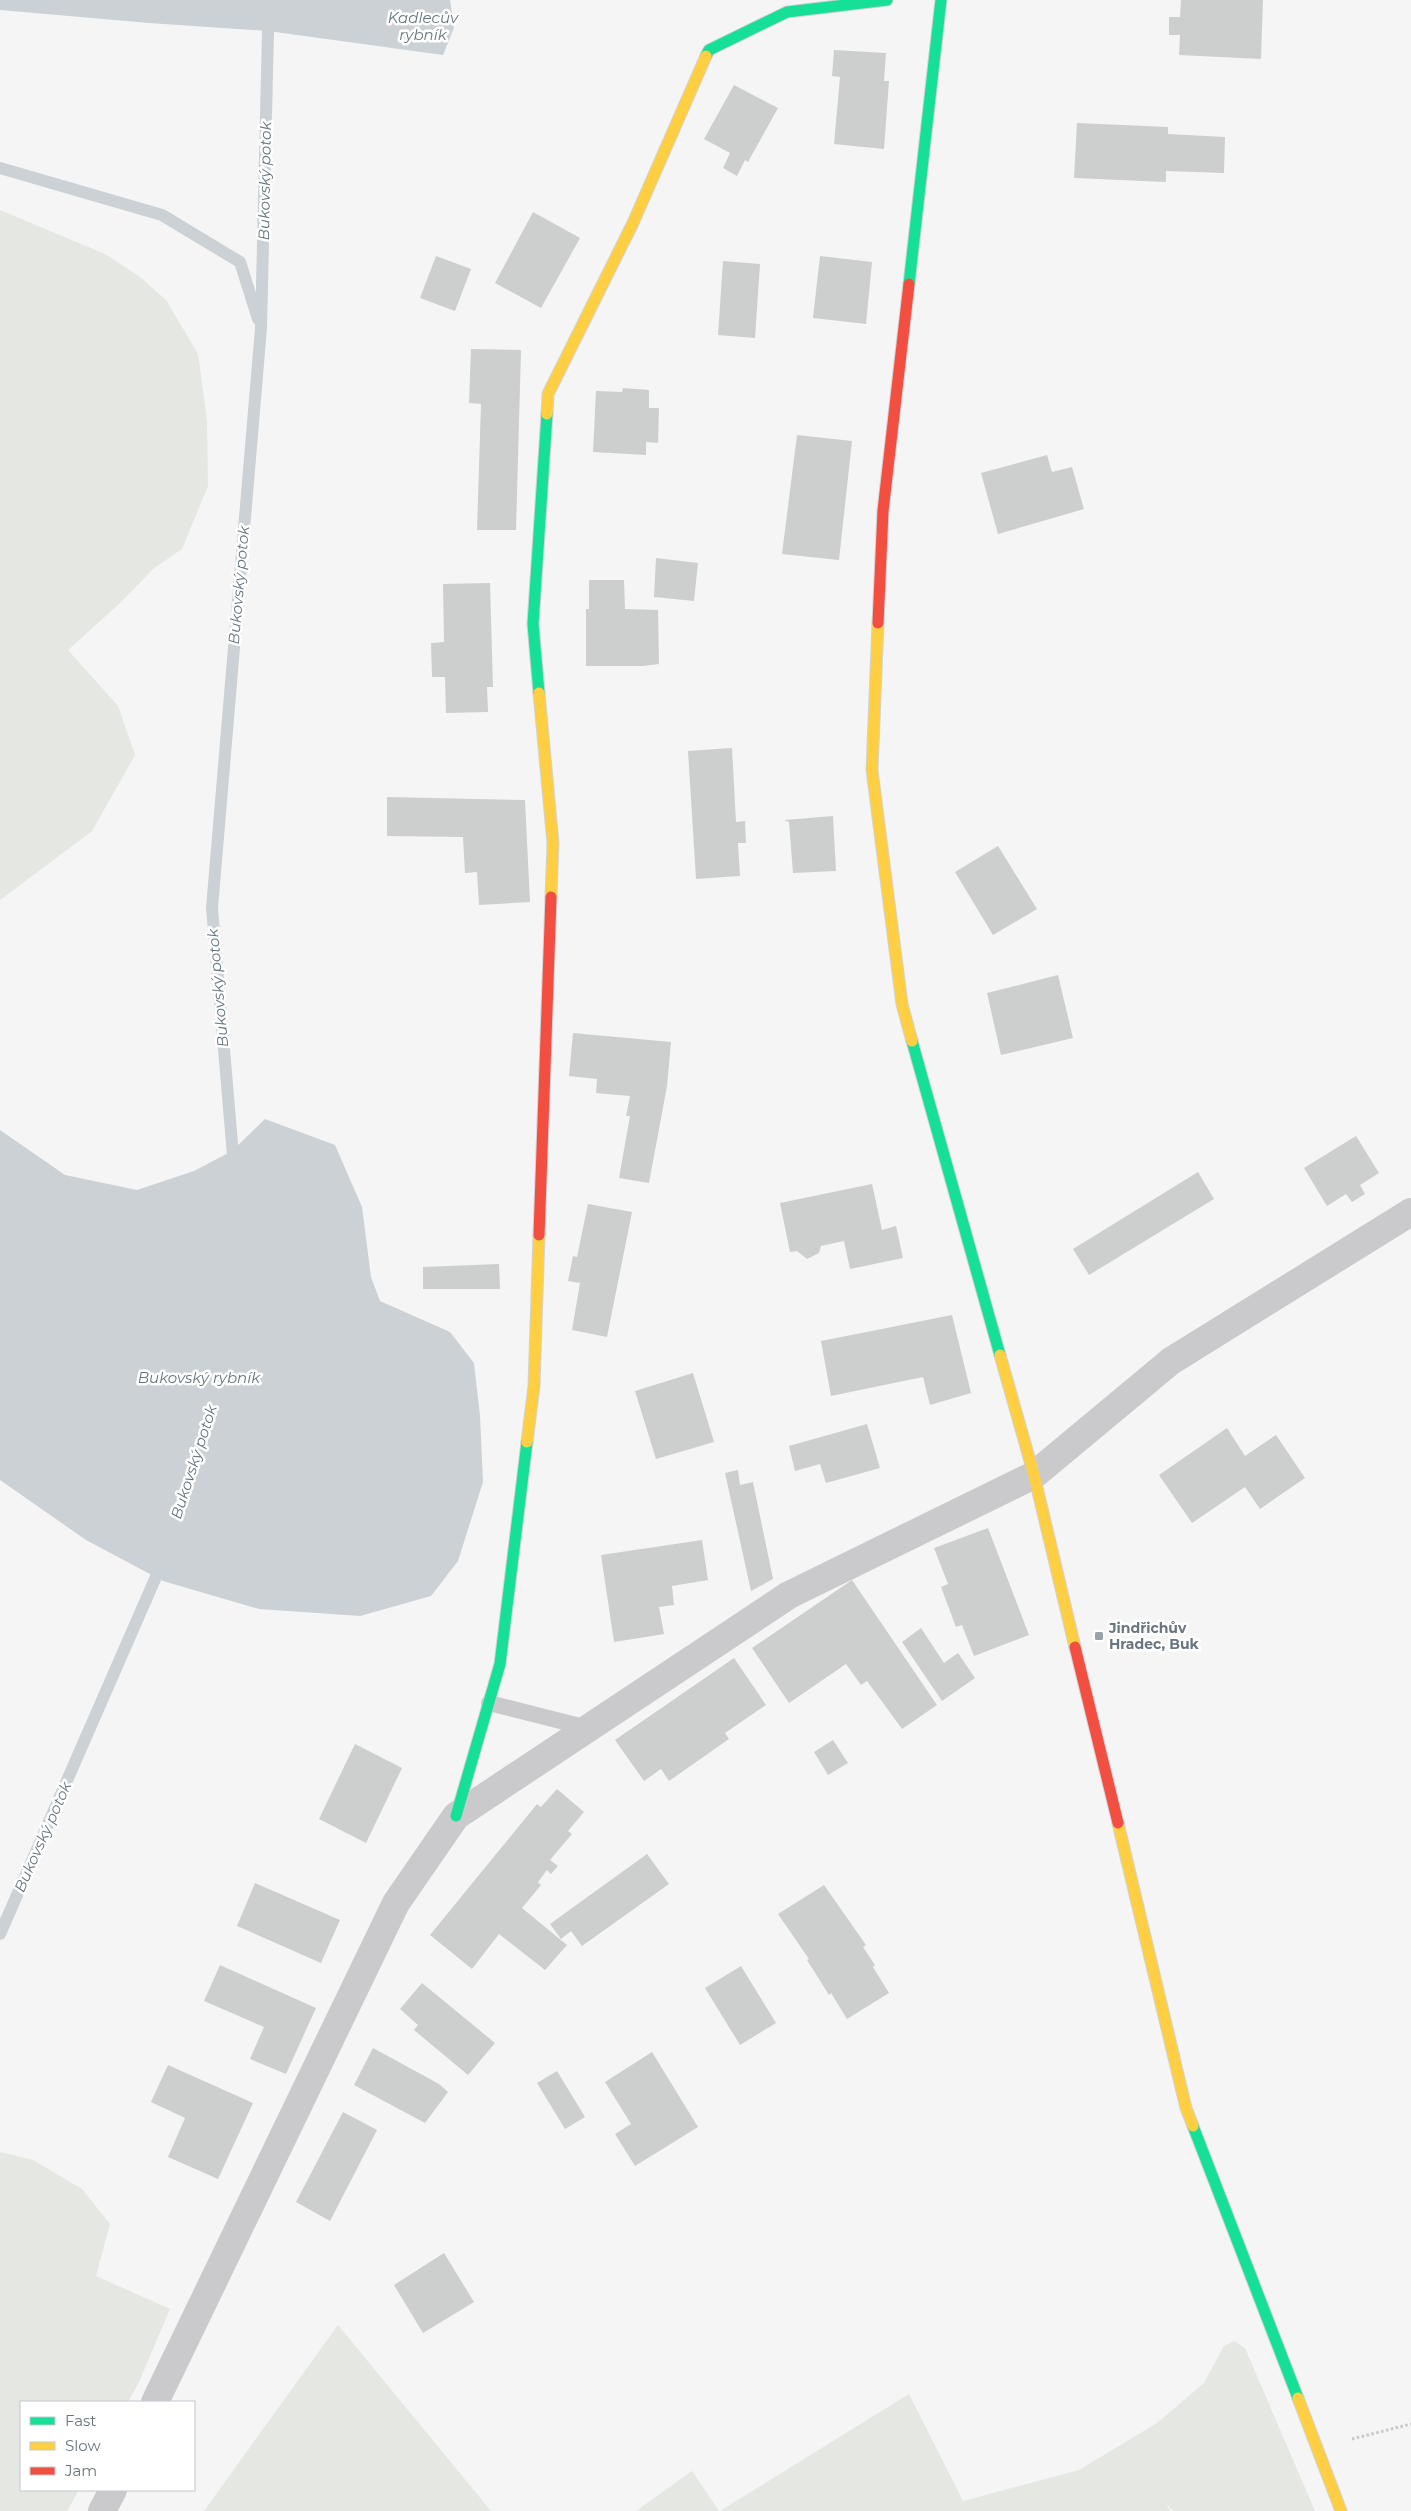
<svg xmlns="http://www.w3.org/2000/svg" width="1411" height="2511" viewBox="0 0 1411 2511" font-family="Montserrat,sans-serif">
	<rect width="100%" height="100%" fill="#f5f5f5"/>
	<g fill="#e4e7e2">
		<path d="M0,210L105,254L140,277L166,300L198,354L207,421L208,486L182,549L153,569L120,603L68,650L118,706L135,755L92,831L0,900Z"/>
		<path d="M0,2152L33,2160L82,2189L110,2224L96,2276L170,2309L139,2382L128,2402H21V2490H79L67,2511H0Z"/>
		<path d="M338,2325L491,2511H204Z"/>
		<path d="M1234,2341L1245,2348L1315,2511H1174L1165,2504L1171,2511H720L909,2394L963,2501L1079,2470L1157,2423L1204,2383L1224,2346Z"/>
		<path d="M692,2471L719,2511H636Z"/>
	</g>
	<g fill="#cbd1d4">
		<path d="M0,0H450L454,28L443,55L268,31L149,23L0,10Z"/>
		<path d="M265,1119L335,1145L362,1207L371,1277L380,1301L450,1332L474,1363L480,1416L483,1482L458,1561L431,1596L360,1616L259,1609L163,1581L86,1540L0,1480V1130L65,1175L137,1190L194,1171L232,1151Z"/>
	</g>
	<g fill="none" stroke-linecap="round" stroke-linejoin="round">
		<g stroke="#cbd1d4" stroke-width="12">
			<path d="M0,168L162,215L240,262L258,319"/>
			<path d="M234,1167L212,908L261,328L268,31L264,0"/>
			<path d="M0,1934L162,1563"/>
		</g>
	</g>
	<g fill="#cdcece">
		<path d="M1181,0H1263L1261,59L1179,55L1180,35H1169V17H1180Z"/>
		<path d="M834,50L886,53L884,81H889L884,149L834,144L840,77L832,76Z"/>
		<path d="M734,85L778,108L748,162L745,160L737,176L723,168L730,153L704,139Z"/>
		<path d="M1077,123L1168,127V134L1225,137L1224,173L1166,171V182L1074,178Z"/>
		<path d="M533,212L580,238L541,308L495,283Z"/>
		<path d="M436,256L471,269L455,311L420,298Z"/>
		<path d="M820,256L872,262L866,324L813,318Z"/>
		<path d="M723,261L760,264L755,338L718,335Z"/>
		<path d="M471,349L521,350L516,530H477L481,404L469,403Z"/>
		<path d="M623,388L649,390V408H659L658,443L646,442V455L593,452L596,391L622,392Z"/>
		<path d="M797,435L852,441L839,560L782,554Z"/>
		<path d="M1047,455L1052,472L1072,467L1084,509L998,534L981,473Z"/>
		<path d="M656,558L698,563L694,601L654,597Z"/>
		<path d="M589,580H624L625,609L658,610L659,664L643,666H586V609H589Z"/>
		<path d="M490,583L493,687H487L488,712L446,713L445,677H432L431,643L444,642L443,584Z"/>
		<path d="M732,748L736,822L745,821L746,843H738L740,876L696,879L688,751Z"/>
		<path d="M387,797L525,800L530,902L479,905L477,872L465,873L463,837L387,836Z"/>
		<path d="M833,816L836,871L793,873L789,822L784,820Z"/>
		<path d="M998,846L1037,909L993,935L955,872Z"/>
		<path d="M1058,975L1073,1038L1001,1055L987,993Z"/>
		<path d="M573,1033L671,1042L667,1086L649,1183L619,1178L630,1116H626L630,1096L596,1093L597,1079L569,1076Z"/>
		<path d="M1356,1136L1379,1173L1360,1185L1365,1194L1352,1202L1346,1194L1327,1206L1304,1168Z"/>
		<path d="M1198,1172L1214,1199L1089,1275L1073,1249Z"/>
		<path d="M872,1184L882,1230L896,1226L903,1258L850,1269L844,1241L821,1246L819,1253L807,1259L797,1251L790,1252L780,1203Z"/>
		<path d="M588,1204L632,1212L607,1337L572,1330L580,1283L568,1281L573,1256L577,1257Z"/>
		<path d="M499,1264L500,1289H423V1267Z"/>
		<path d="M952,1315L971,1393L930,1405L923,1377L831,1396L821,1341Z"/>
		<path d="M693,1373L714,1442L656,1459L635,1391Z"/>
		<path d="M867,1424L880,1468L826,1483L820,1464L795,1471L789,1446Z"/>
		<path d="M1227,1428L1245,1456L1276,1435L1305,1478L1260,1509L1245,1487L1192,1523L1159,1475Z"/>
		<path d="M738,1470L740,1485L753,1482L773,1579L751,1591L725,1473Z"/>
		<path d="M988,1528L1029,1635L974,1656L962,1625L956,1627L941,1587L948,1584L934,1548Z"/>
		<path d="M702,1540L708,1580L672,1586L674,1605L659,1607L664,1634L614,1642L601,1555Z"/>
		<path d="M852,1580L937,1705L902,1729L867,1681L861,1685L846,1664L789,1703L752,1648Z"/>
		<path d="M921,1628L944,1663L958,1653L975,1678L942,1701L902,1642Z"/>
		<path d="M734,1658L766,1705L725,1733L729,1739L669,1781L661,1769L644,1781L615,1740Z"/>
		<path d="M833,1740L848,1763L828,1775L814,1752Z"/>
		<path d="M355,1744L402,1768L366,1843L319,1819Z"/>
		<path d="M557,1789L584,1812L568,1831L572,1834L550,1860L558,1866L551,1874L547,1870L538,1882L541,1885L522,1908L567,1945L545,1970L499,1934L472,1969L430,1935L537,1804L541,1807Z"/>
		<path d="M647,1854L669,1884L582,1946L571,1931L561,1939L550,1924Z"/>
		<path d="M255,1883L340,1920L321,1963L237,1926Z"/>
		<path d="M824,1885L866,1945L863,1947L875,1965L873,1967L889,1993L847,2019L831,1993L829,1995L807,1960L809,1959L778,1914Z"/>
		<path d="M220,1965L316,2008L286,2074L250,2059L264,2027L204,2001Z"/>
		<path d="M741,1966L776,2023L740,2045L705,1988Z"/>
		<path d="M422,1983L495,2043L468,2075L414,2030L418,2025L400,2009Z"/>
		<path d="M373,2048L439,2084L448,2092L425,2123L354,2085Z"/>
		<path d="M652,2052L698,2127L635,2166L615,2134L631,2124L605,2082Z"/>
		<path d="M168,2065L253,2103L218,2179L168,2157L185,2118L151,2102Z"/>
		<path d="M557,2071L585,2117L565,2129L537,2083Z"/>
		<path d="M343,2112L377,2130L330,2221L296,2202Z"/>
		<path d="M444,2253L474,2302L423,2333L394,2285Z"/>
	</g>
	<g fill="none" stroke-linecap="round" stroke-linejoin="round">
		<defs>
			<g id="fast">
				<path d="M706,56L709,50L787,12L887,0"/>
				<path d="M909,284L941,0"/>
				<path d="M539,693L533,624L547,414"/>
				<path d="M912,1041L1000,1355"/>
				<path d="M456,1816L500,1664L527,1442"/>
				<path d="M1193,2126L1298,2398"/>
			</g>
			<g id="slow">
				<path d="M547,414L548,394L633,223L706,56"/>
				<path d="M878,623L872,770L902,1004L912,1041"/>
				<path d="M539,693L553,843L551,897"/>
				<path d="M1000,1355L1034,1475L1075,1647"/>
				<path d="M527,1442L534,1386L539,1235"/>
				<path d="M1118,1823L1186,2108L1193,2126"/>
				<path d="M1298,2398L1341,2511"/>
			</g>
			<g id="jam">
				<path d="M878,623L883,511L909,284"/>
				<path d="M539,1235L551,897"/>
				<path d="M1075,1647L1118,1823"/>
			</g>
		</defs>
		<use href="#fast" stroke="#d2d3d3" stroke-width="13"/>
		<use href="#slow" stroke="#d2d3d3" stroke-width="13"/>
		<use href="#jam" stroke="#d2d3d3" stroke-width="13"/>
		<path stroke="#c7c8c9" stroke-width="3" stroke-dasharray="2.5 2.5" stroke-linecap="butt" d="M1352,2439L1411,2424"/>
		<path stroke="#cacacc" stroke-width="16" d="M489,1703L588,1728"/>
		<g stroke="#cacacc" stroke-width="28">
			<path d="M155,2402L396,1903L456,1816L789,1595L1034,1475L1171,1361L1411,1212"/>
			<path d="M102,2511L113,2490"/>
		</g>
		<use href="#fast" stroke="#16e098" stroke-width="11"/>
		<use href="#slow" stroke="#ffcf43" stroke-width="11"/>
		<use href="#jam" stroke="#f24e42" stroke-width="11"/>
	</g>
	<rect fill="#9aa2aa" stroke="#fff" stroke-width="2" x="1094" y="1631" width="10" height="10" rx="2.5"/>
	<g text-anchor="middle" stroke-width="5" stroke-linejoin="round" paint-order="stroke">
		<g font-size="14" font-weight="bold" fill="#697581" stroke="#fff" text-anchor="start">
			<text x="1109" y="1633">Jindřichův<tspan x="1109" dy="16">Hradec, Buk</tspan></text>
		</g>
		<g font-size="15" font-style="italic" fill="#65757d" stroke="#fff">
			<text x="423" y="23">Kadlecův<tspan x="423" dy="17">rybník</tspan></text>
			<text transform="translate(265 181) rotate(-89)" y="5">Bukovský potok</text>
			<text transform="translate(239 585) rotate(-85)" y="5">Bukovský potok</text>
			<text transform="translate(218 988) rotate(-95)" y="5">Bukovský potok</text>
			<text x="199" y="1383">Bukovský rybník</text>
			<text transform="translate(194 1462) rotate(-72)" y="5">Bukovský potok</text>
			<text transform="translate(43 1837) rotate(-66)" y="5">Bukovský potok</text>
		</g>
	</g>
	<rect x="20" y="2401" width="175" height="90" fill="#ffffff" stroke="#c3c8cd"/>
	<rect x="30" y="2417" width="25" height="8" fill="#16e098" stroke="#c3c8cd"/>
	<text x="65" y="2426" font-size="15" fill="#697581">Fast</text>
	<rect x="30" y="2442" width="25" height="8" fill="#ffcf43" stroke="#c3c8cd"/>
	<text x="65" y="2451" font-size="15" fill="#697581">Slow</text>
	<rect x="30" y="2467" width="25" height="8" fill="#f24e42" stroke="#c3c8cd"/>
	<text x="65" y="2476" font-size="15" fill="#697581">Jam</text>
</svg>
